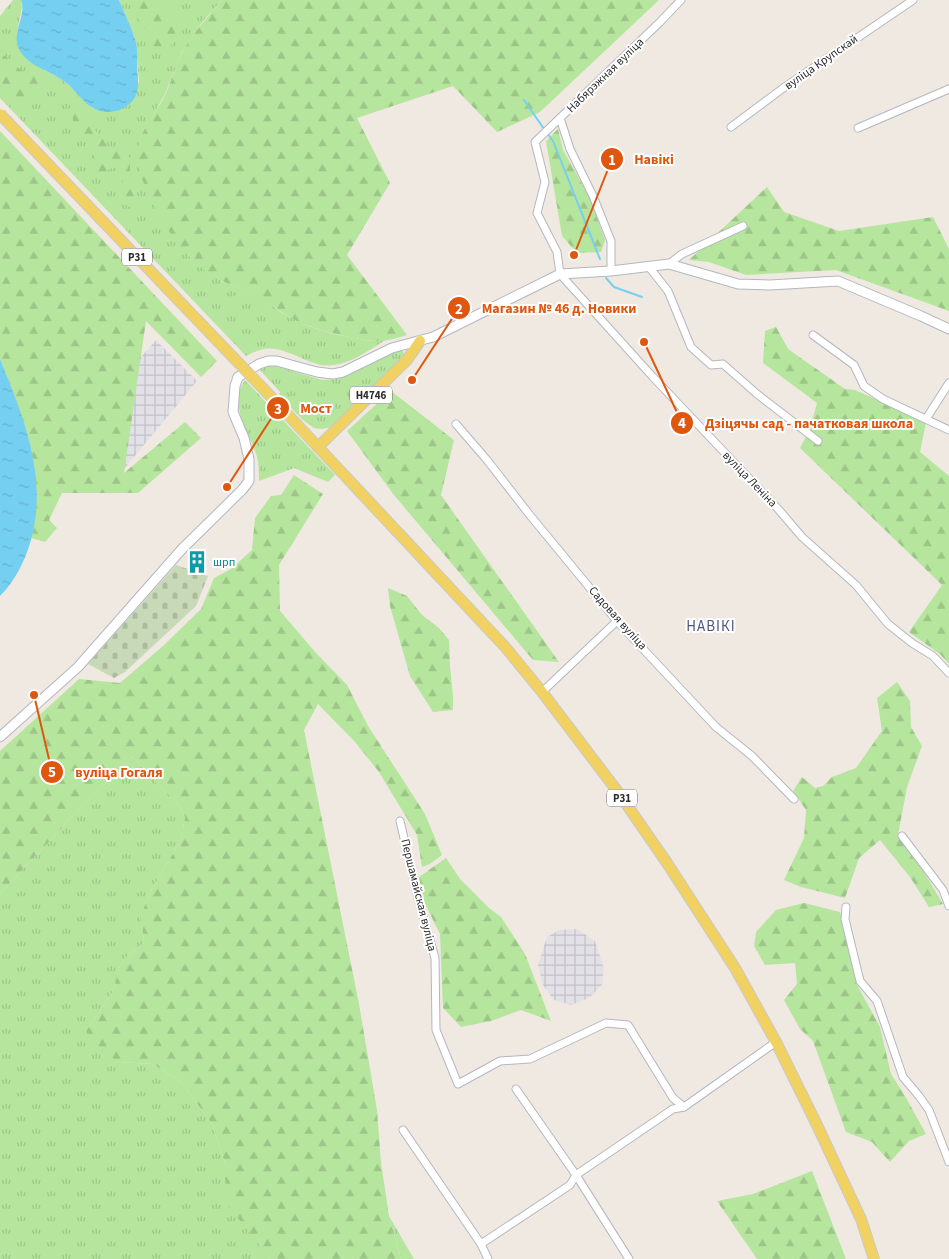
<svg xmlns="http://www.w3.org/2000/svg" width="949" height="1259" viewBox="0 0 949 1259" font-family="'Source Sans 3',sans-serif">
	<defs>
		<pattern id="industrial-grid" width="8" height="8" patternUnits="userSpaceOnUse" patternTransform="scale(1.25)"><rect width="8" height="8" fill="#e3e1e8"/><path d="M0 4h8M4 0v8" fill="none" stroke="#c3c1c7"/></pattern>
		<pattern id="grass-tufts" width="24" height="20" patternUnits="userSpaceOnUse" patternTransform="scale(1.25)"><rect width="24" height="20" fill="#b6e59e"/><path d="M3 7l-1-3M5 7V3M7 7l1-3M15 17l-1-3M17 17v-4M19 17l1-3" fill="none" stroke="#9dc588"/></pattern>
		<pattern id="forest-firs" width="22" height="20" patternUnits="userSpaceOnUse" patternTransform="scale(1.25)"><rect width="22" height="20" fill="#b6e59e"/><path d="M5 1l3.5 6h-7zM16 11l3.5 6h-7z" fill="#9dc588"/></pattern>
		<pattern id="cemetery-stones" width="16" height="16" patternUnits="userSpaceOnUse" patternTransform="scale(1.25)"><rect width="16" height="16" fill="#c8d9b8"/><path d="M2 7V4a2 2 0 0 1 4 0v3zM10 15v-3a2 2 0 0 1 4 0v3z" fill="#acbb9e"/></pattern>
		<pattern id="water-ripples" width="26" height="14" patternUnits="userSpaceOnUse" patternTransform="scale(1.25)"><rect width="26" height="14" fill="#75cff0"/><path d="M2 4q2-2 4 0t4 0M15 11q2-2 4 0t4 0" fill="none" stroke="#66b2ce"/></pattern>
	</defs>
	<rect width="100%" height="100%" fill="#efe9e1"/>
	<g fill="url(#industrial-grid)">
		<path d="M156,340L197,381L124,469L80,426Z"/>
		<path d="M577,929L595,941L604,968L602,985L589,998L571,1005L554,1000L543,985L538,965L547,937L559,930Z"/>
	</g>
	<g fill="url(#grass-tufts)">
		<path d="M13,0H21L22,7C16,39 10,50 42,69C48,73 56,75 62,80C74,88 82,101 94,109L139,82L135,38L119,0H222L203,21L182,52L165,94L141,137L221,281L260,297L282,313L308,326L334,334L365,340L371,341L386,340C370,349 353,363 334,365C309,369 288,345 264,349C258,350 252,353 246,356L0,98V16Z"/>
		<path d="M401,349L404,353V358L332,427C326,428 321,430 315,428C303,423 288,404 279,394L280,392L260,370L268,366H275L322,380L338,379L396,350Z"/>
		<path d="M245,380L335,475L328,482L294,468L259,481C259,473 259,464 257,457C250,432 227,405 245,380Z"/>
		<path d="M132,757L178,804L185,817L181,840L152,889L141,914L144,943L126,957L119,968L113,991L86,1031L119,1062L153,1064L182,1083L212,1124L225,1163V1179L270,1259H0V894L69,820Z"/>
		<path d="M389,1216L414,1259H401Z"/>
	</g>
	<g fill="url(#forest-firs)">
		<path d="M129,0C136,0 147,0 153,1C161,4 174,12 178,20C184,32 170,54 156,50L151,41L150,35L136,16L131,7Z"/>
		<path d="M222,0H659L540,112L497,132L453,86L357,118L390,183L347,255L407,335C397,338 387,341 377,341C370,341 362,339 355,338C334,334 313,329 293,319C282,313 272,305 261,299C245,289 226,285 210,274C183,256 166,229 152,201C143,183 135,167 138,147C142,127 158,111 166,93C172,79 176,64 183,51C194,32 208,16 222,0Z"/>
		<path d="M0,54C10,57 12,64 20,69C30,75 42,72 49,83V88L45,90L38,89C32,94 31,99 26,104C13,104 10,88 0,82Z"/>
		<path d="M78,111H81L84,114L93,128L104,139L111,151C116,152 120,149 126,150L128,154L130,159V178L134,198L135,202L133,206L130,207L126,205L123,202C122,193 127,161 110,169C106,170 104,175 101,177L97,174C95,162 96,150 89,139C84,133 75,128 73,121C72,115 74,113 78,111Z"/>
		<path d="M558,129L563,150L589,196L605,240L601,252L577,253L562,236L546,141Z"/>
		<path d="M0,131L217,361L201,377L146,321L124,473L185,422L201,438L138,493H62L49,520L57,528L45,542L31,538L34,527L16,401L0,359Z"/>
		<path d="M767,187L784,212L839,231L933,217L949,249V311L836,270L746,275L709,262L689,260Z"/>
		<path d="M776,327L788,349L845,389L855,390L926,422L920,452L949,476V664L940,654L909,632L942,585L800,448L810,429L817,403L763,363L765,331Z"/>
		<path d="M391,391L454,440L441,495L559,662L533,660L394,495L347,431Z"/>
		<path d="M294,475L323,494L279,565L280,611L316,653L347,685L368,726L425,814L442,855L430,864L422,867L417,835L379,772L355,742L318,704L304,730L359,1004L377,1110L381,1163L389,1216L401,1259H270L229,1207L225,1179V1163L212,1124L182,1083L153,1064L119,1062L95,1048L86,1031L113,991L119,968L126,957L144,943L141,914L152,889L181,840L185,817L178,804L132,757L69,820L0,894V751L79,679L120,683L163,646L201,609L214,578L231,569L252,550L255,518L271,496L281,495Z"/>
		<path d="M388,588L407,596L422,615L439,628L449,640L450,666L453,696V710L433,712L410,676L390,606Z"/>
		<path d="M897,682L910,701L911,727L922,746L907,787L898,835L921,867L943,904L929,907L910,877L880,840L859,858L845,898L801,887L784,880L804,838L806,810L793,791L802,777L815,788L823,786L832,777L856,768L882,731L877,698Z"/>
		<path d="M446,858L460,879L489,908L501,917L525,954L551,1021L521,1010L491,1021L461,1027L443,1008L440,934L424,902L419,877Z"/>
		<path d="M804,903L840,912L845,929L856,983L880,1027L891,1074L905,1096L926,1134L909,1141L890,1162L872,1142L846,1132L813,1041L800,1029L784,1000L797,984L795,963L765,965L754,946L756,932L776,910Z"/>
		<path d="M812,1171L846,1259H757L717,1201L753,1194Z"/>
	</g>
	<path fill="url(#cemetery-stones)" d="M176,565L208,576L196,606L125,672L114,678L88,664Z"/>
	<g fill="url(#water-ripples)">
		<path d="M21,0H119C124,13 131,26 135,39C138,48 137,57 137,66C138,84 142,99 122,109C112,113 102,113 93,108C81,101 75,89 65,82C50,70 28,67 19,49C11,33 27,15 21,0Z"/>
		<path d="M0,359C24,418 48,476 31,540C25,561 15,581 0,596Z"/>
	</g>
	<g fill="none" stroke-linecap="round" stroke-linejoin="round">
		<g stroke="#75cff0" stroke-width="2">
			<path d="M524,100L544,129"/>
			<path d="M547,133L553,141L600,259"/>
			<path d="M606,278L614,287L642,297"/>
		</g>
		<defs>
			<g id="minor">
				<path d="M560,118L535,142L545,182L537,213L557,252L560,274L652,376L779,510L802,537L856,585L888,624L912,643L933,656L949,673"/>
				<path d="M731,127L782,89L913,0"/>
				<path d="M858,128L949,89"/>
				<path d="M669,264L682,254L743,226"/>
				<path d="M649,267L668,291L691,347L711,365L723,364L757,394L818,441"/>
				<path d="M611,271V241L593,196L570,149L560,118L660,22L681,0"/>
				<path d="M813,335L854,365L864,386L883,399L949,430"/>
				<path d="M926,419L949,383"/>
				<path d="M456,424L487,460L529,514L617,621L716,727L752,756L794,799"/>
				<path d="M542,692L617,621"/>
				<path d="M400,821L418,898L435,958L436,1030L458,1084L500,1061L530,1059L606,1023L628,1025L673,1098L684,1107"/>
				<path d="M902,836L943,890L949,906"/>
				<path d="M846,907L845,919L860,981L877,1001L903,1077L919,1096L929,1110L949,1162"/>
				<path d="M516,1089L576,1175L629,1259"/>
				<path d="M403,1130L481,1244L488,1259"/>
				<path d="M481,1244L570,1185L576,1175L673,1109L684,1107L776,1042"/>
			</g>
			<path id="tertiary" d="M0,737L78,667L182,549L242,490L249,481V459L244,438L233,412L235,386L238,377L259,364L268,361H277L291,365L317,372L333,374L343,372L392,348L433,337L560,274L611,271L669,264L738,284L770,285L838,281L921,316L949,329"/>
			<g id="primary">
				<path d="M275,401L506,648L542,692L618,792L667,863L735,968L776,1042L816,1123L861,1219L874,1259"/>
				<path d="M318,447L407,360L420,341"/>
			</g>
		</defs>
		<use href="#minor" stroke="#b4b7c1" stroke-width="9"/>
		<use href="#tertiary" stroke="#b4b7c1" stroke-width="11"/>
		<use href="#primary" stroke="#c9c9c9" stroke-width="12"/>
		<use href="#minor" stroke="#fff" stroke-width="7"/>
		<use href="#tertiary" stroke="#fff" stroke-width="9"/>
		<use href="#primary" stroke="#f2d163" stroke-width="10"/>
		<defs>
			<path id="primary-bridge" d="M0,114L275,401"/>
		</defs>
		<use href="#primary-bridge" stroke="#c9c9c9" stroke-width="12" stroke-linecap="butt"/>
		<use href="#primary-bridge" stroke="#f2d163" stroke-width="10"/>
	</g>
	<defs>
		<symbol id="building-bare" viewBox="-9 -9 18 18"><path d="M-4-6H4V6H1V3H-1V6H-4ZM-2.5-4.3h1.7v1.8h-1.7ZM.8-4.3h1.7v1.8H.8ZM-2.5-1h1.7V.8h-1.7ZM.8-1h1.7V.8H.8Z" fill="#0f9aa8" stroke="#fff" stroke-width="2.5" paint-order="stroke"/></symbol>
	</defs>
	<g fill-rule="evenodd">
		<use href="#building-bare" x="181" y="546" width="32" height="32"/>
	</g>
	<g text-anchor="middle" stroke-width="4" stroke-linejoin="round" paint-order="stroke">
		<g fill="#fff" stroke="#6d6d6d" stroke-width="1">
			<rect x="122" y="248.5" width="30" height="17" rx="4"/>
			<rect x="350" y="386.5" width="42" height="17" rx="4"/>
			<rect x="607" y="789.5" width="30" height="17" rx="4"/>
		</g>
		<g font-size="11" font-weight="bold" fill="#2e2e2e">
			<text x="137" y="261">Р31</text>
			<text x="371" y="399">Н4746</text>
			<text x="622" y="802">Р31</text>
		</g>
		<g font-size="12" fill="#2e2e2e" stroke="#fff">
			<text transform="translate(821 62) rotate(-35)" y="4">вуліца Крупскай</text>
			<text transform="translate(605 75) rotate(-44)" y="4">Набярэжная вуліца</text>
			<text transform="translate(750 479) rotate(46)" y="4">вуліца Леніна</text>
			<text transform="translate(618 618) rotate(48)" y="4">Садовая вуліца</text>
			<text transform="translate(419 895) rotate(76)" y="4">Першамайская вуліца</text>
		</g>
		<g font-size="12" fill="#0d838f" stroke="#fff" text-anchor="start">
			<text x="213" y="566">шрп</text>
		</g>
		<g font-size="15" letter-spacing="1" fill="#4d5680" stroke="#fff">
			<text x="711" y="631">НАВІКІ</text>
		</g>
	</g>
	<path fill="none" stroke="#df570e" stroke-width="2" d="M574 255L612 159M412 380L459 308M227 487L278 408M644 342L682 423M34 695L52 772"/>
	<g fill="#df570e" stroke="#fff" stroke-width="2">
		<circle cx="574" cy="255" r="5"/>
		<circle cx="412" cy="380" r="5"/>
		<circle cx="227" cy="487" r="5"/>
		<circle cx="644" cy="342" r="5"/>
		<circle cx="34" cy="695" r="5"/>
		<circle cx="612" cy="159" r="12"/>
		<circle cx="459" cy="308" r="12"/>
		<circle cx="278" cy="408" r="12"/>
		<circle cx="682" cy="423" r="12"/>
		<circle cx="52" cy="772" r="12"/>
	</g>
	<g font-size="15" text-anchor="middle" font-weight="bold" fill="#fff">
		<text x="612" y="165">1</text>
		<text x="459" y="314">2</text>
		<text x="278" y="414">3</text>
		<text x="682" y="428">4</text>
		<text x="52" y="777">5</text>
	</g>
	<g font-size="14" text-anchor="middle" font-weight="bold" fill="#df570e" stroke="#fff" stroke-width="4" stroke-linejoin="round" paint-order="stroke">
		<text x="654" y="164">Навікі</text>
		<text x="559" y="313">Магазин № 46 д. Новики</text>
		<text x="316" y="413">Мост</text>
		<text x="809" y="428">Дзіцячы сад - пачатковая школа</text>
		<text x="119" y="777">вуліца Гогаля</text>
	</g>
</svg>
